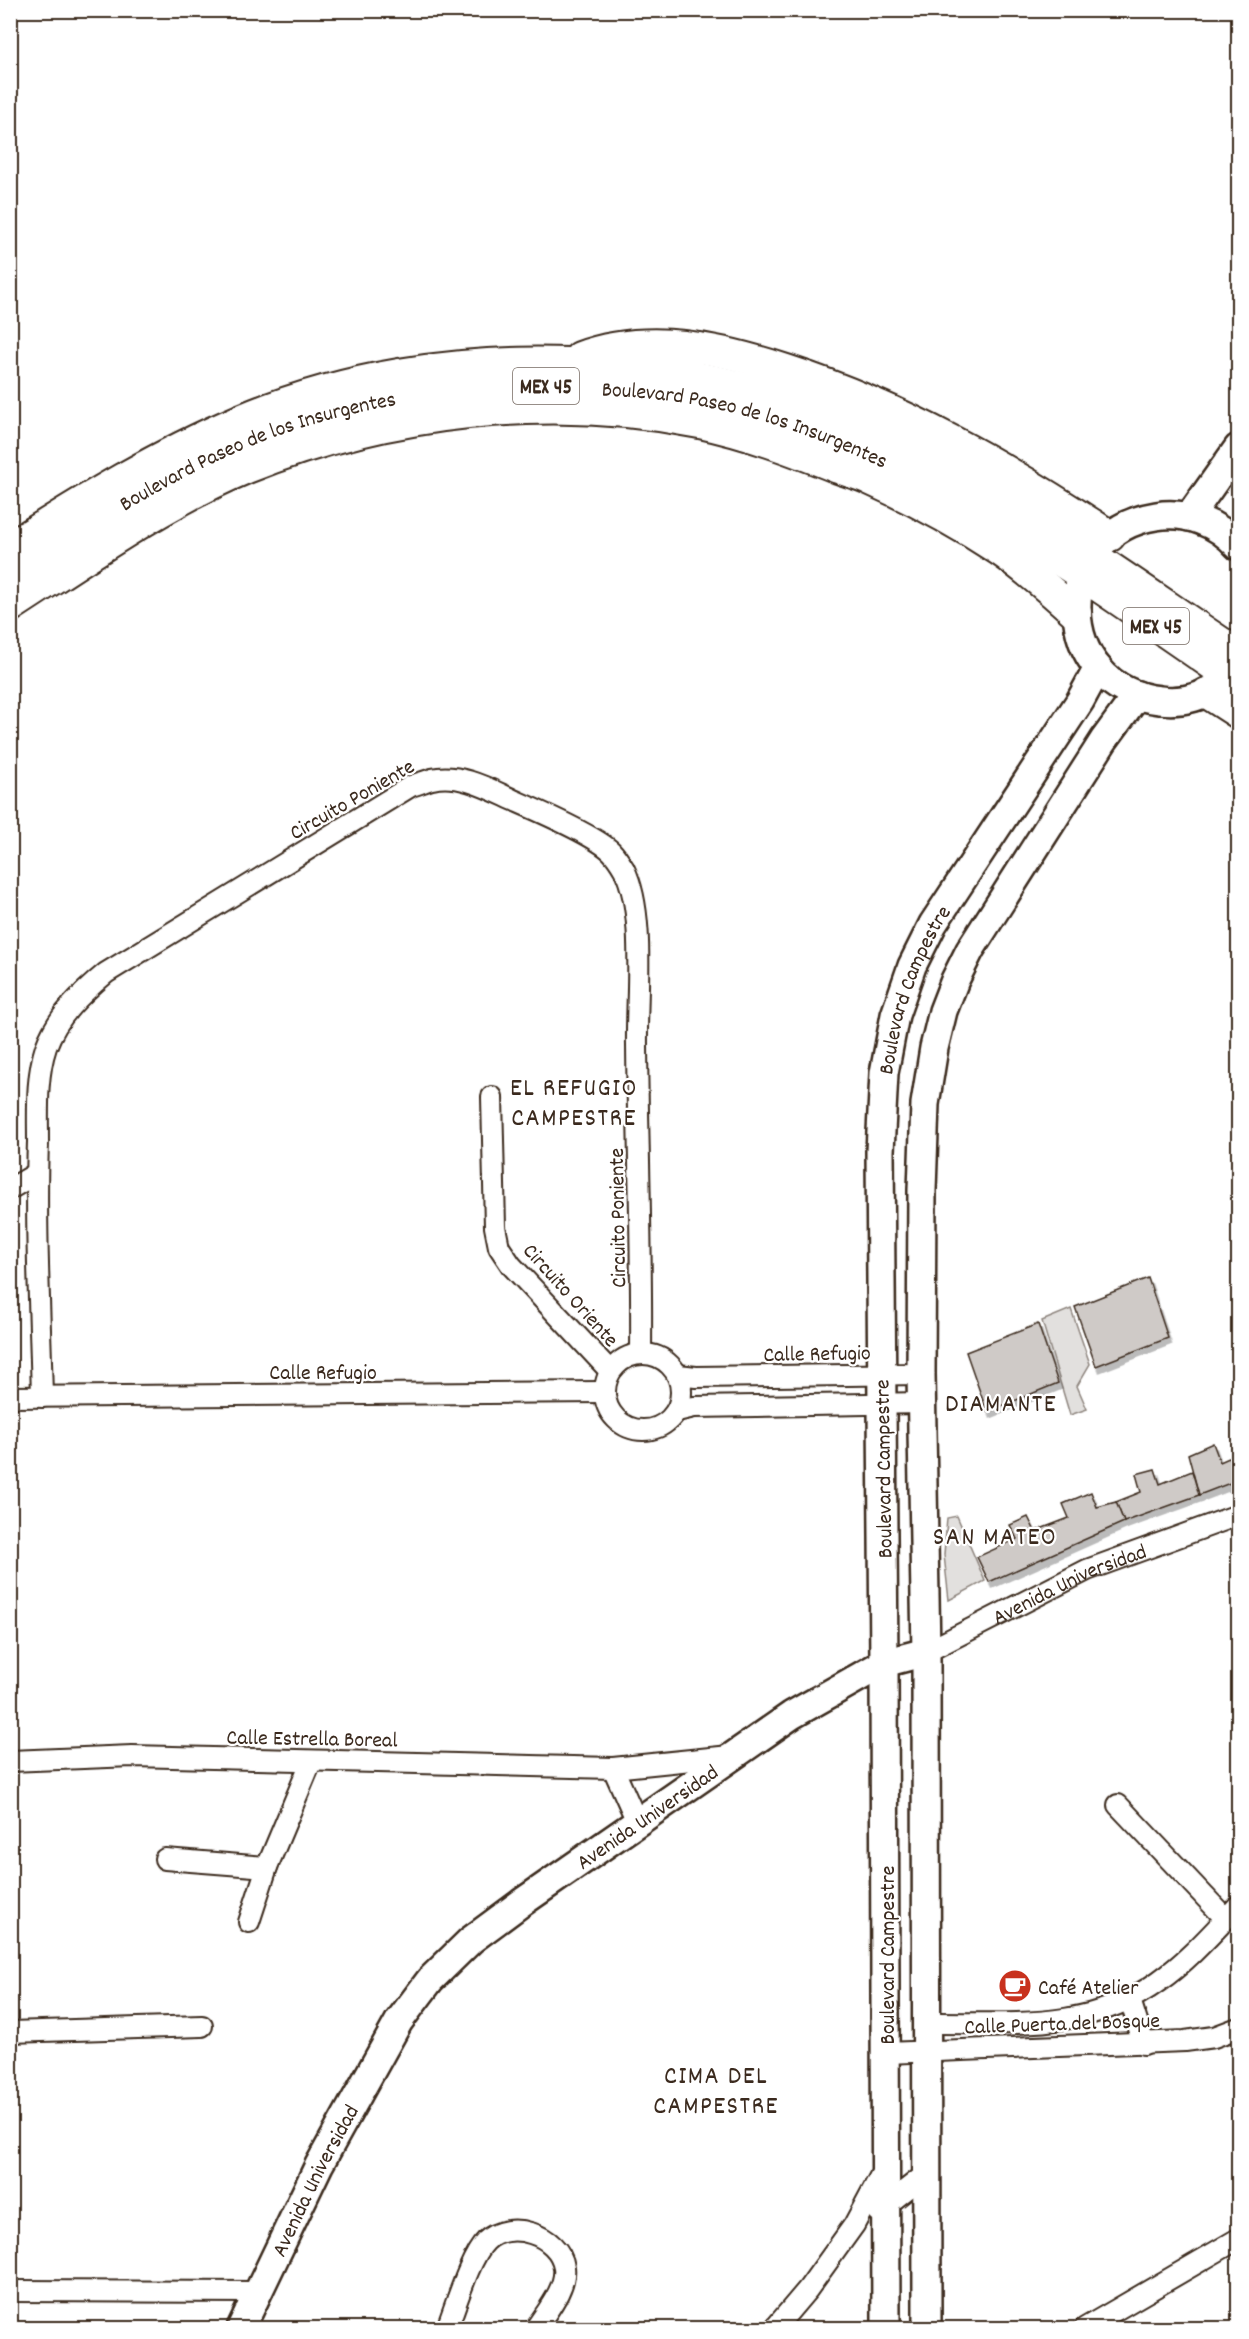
<svg xmlns="http://www.w3.org/2000/svg" width="1249" height="2339" viewBox="0 0 1249 2339" font-family="Dekko,sans-serif">
	<defs>
		<filter id="shadow"><feDropShadow dx="3.5" dy="6" stdDeviation="0" flood-color="#0004"/></filter>
	</defs>
	<rect width="100%" height="100%" fill="#fff"/>
	<filter id="ink" filterUnits="userSpaceOnUse"><feTurbulence type="fractalNoise" baseFrequency=".0167" numOctaves="2"/><feDisplacementMap in="SourceGraphic" scale="12" xChannelSelector="R" yChannelSelector="G"/><feConvolveMatrix kernelMatrix="1 2 1 2 8 2 1 2 1" color-interpolation-filters="sRGB"/></filter>
	<g filter="url(#ink)">
		<g fill="#e2e0de" stroke="#8e857e" stroke-width="1.5">
			<path d="M1071,1309L1090,1364L1077,1386L1087,1409L1070,1415L1042,1321Z"/>
			<path d="M957,1516L985,1581L949,1600L944,1555L947,1518Z"/>
		</g>
		<g fill="#cfcac7" stroke="#3b2a1e" stroke-width="1.5" filter="url(#shadow)">
			<path d="M1148,1278L1168,1338L1096,1366L1075,1307Z"/>
			<path d="M1038,1324L1058,1383L987,1412L966,1352Z"/>
			<path d="M1213,1443L1220,1462L1238,1454V1480L1199,1495L1188,1454Z"/>
			<path d="M1155,1469L1160,1484L1192,1471L1199,1495L1124,1522L1116,1502L1141,1492L1136,1474Z"/>
			<path d="M1091,1492L1097,1507L1116,1502L1124,1522L989,1582L977,1557L1017,1539L1010,1525L1028,1517L1035,1531L1069,1518L1063,1504Z"/>
		</g>
		<g fill="none" stroke-linecap="round" stroke-linejoin="round">
			<defs>
				<g id="street">
					<path d="M492,1097L495,1227L499,1247L511,1265L610,1371"/>
					<path d="M10,1189L37,1173"/>
					<circle cx="643" cy="1392" r="38"/>
					<path d="M678,1375L696,1377L921,1374"/>
					<path d="M10,1397L604,1392"/>
					<path d="M42,1397C40,1312 35,1227 38,1142C38,1110 36,1077 46,1047C57,1016 82,993 106,973L411,786C418,784 425,781 432,779C461,772 493,791 518,802C541,812 594,835 611,851C615,855 621,864 624,869C646,913 636,995 637,1045C638,1147 642,1250 641,1353"/>
					<path d="M677,1411L694,1407L922,1403"/>
					<path id="s1" d="M926,1652L1087,1570L1238,1515"/>
					<path d="M10,1761L132,1756L613,1768L730,1756"/>
					<path d="M613,1768L638,1824"/>
					<path d="M1118,1805L1226,1919"/>
					<path d="M165,1859L267,1867"/>
					<path d="M249,1922L267,1867L311,1762"/>
					<path d="M1130,2000L1144,2044"/>
					<path d="M927,2023C1010,2022 1088,2033 1159,1981C1189,1960 1213,1932 1238,1906"/>
					<path d="M10,2032L202,2026"/>
					<path d="M886,2053L1185,2041L1214,2037L1238,2028"/>
					<path d="M878,2212L927,2173"/>
					<path d="M10,2291L258,2292"/>
					<path d="M447,2328C456,2305 470,2257 486,2241C509,2219 559,2234 564,2267C567,2288 546,2312 536,2328"/>
					<path d="M775,2328L808,2289L854,2225L885,2167"/>
					<path d="M1085,2328L1238,2239"/>
				</g>
				<g id="secondary">
					<path d="M1189,517L1238,448"/>
					<path d="M1225,682C1206,696 1183,703 1160,700C1052,689 1048,533 1156,516C1187,511 1218,523 1238,546"/>
					<path id="s2" d="M241,2328L319,2165L399,2021L430,1980L471,1940L521,1903L792,1715L884,1663L926,1652"/>
					<path id="s3" d="M886,2328L884,1663L880,1151L884,1073L895,1015L912,966L933,924L1080,701L1098,668"/>
					<path d="M927,2328L926,1652L921,1374L922,1190L925,1104L934,1048L943,1011L955,980L970,950L1104,740L1137,695"/>
				</g>
				<g id="primary">
					<path d="M580,357C648,332 720,348 786,370C903,408 1008,468 1110,536"/>
					<path d="M10,547C84,500 159,454 240,420C443,334 698,347 895,441C1017,499 1127,580 1238,654"/>
					<path id="s4" d="M10,572C89,524 166,472 252,437C347,399 448,384 550,386C595,387 640,388 685,395C888,427 1072,569 1238,682"/>
					<path d="M10,607C84,559 165,502 247,468C389,411 549,393 700,423C748,433 793,450 838,468C849,472 861,475 871,480C913,499 961,525 999,550C1027,569 1051,591 1076,613"/>
					<path d="M1207,693L1238,713"/>
				</g>
			</defs>
			<use href="#street" stroke="#3b2a1e" stroke-width="24"/>
			<use href="#secondary" stroke="#3b2a1e" stroke-width="32"/>
			<use href="#primary" stroke="#3b2a1e" stroke-width="34"/>
			<use href="#street" stroke="#fff" stroke-width="20"/>
			<use href="#secondary" stroke="#fff" stroke-width="27"/>
			<use href="#primary" stroke="#fff" stroke-width="30"/>
		</g>
	</g>
	<defs>
		<symbol id="cafe-disc" viewBox="-11 -11 22 22"><circle r="9.5" fill="#c8321e" stroke="#fff"/><path d="M-5.5-4.5H6V0H3Q3 3.5 0 3.5H-2.5Q-5.5 3.5-5.5 0ZM3-3.2v2h1.7v-2ZM-6 4.5H4V6H-6Z" fill="#fff"/></symbol>
	</defs>
	<g fill-rule="evenodd">
		<use href="#cafe-disc" x="996" y="1967" width="38" height="38"/>
	</g>
	<g text-anchor="middle" stroke-width="4.5" stroke-linejoin="round" paint-order="stroke">
		<g fill="#fff" stroke="#766a62" stroke-width="1.5">
			<rect x="513" y="368" width="66" height="36" rx="4.5"/>
			<rect x="1123" y="608" width="66" height="36" rx="4.5"/>
		</g>
		<g font-size="21" font-weight="bold" fill="#3b2a1e">
			<text x="546" y="393">MEX 45</text>
			<text x="1156" y="633">MEX 45</text>
		</g>
		<g font-size="22" fill="#3b2a1e" stroke="#fff">
			<text dy="8" stroke="none"><textPath href="#s4" startOffset="782">Boulevard Paseo de los Insurgentes</textPath></text>
			<text dy="8" stroke="none"><textPath href="#s4" startOffset="278">Boulevard Paseo de los Insurgentes</textPath></text>
			<text transform="translate(351 798) rotate(-30)" y="8">Circuito Poniente</text>
			<text dy="8" stroke="none"><textPath href="#s3" startOffset="1344">Boulevard Campestre</textPath></text>
			<text transform="translate(616 1218) rotate(-91)" y="8">Circuito Poniente</text>
			<text transform="translate(572 1294) rotate(48)" y="8">Circuito Oriente</text>
			<text transform="translate(817 1352) rotate(-1)" y="8">Calle Refugio</text>
			<text x="323" y="1379">Calle Refugio</text>
			<text transform="translate(882 1469) rotate(-91)" y="8">Boulevard Campestre</text>
			<text dy="8" stroke="none"><textPath href="#s1" startOffset="159">Avenida Universidad</textPath></text>
			<text transform="translate(312 1737) rotate(1)" y="8">Calle Estrella Boreal</text>
			<text dy="8" stroke="none"><textPath href="#s2" startOffset="669">Avenida Universidad</textPath></text>
			<text transform="translate(886 1955) rotate(-90)" y="8">Boulevard Campestre</text>
			<text transform="translate(1062 2022) rotate(-2)" y="8">Calle Puerta del Bosque</text>
			<text dy="8" stroke="none"><textPath href="#s2" startOffset="165">Avenida Universidad</textPath></text>
		</g>
		<g font-size="22" fill="#3b2a1e" stroke="#fff" text-anchor="start">
			<text x="1038" y="1994">Café Atelier</text>
		</g>
		<g font-size="26" letter-spacing="1.5" fill="#3b2a1e" stroke="#fff">
			<text x="574" y="1095">EL REFUGIO<tspan x="574" dy="30">CAMPESTRE</tspan></text>
			<text x="1001" y="1411">DIAMANTE</text>
			<text x="995" y="1544">SAN MATEO</text>
			<text x="716" y="2083">CIMA DEL<tspan x="716" dy="30">CAMPESTRE</tspan></text>
		</g>
	</g>
	<rect width="1249" height="2339" fill="none" stroke="#fff" stroke-width="36"/>
	<rect x="18" y="18" width="1213" height="2303" fill="none" stroke="#3b2a1e" stroke-width="2" filter="url(#ink)"/>
</svg>
